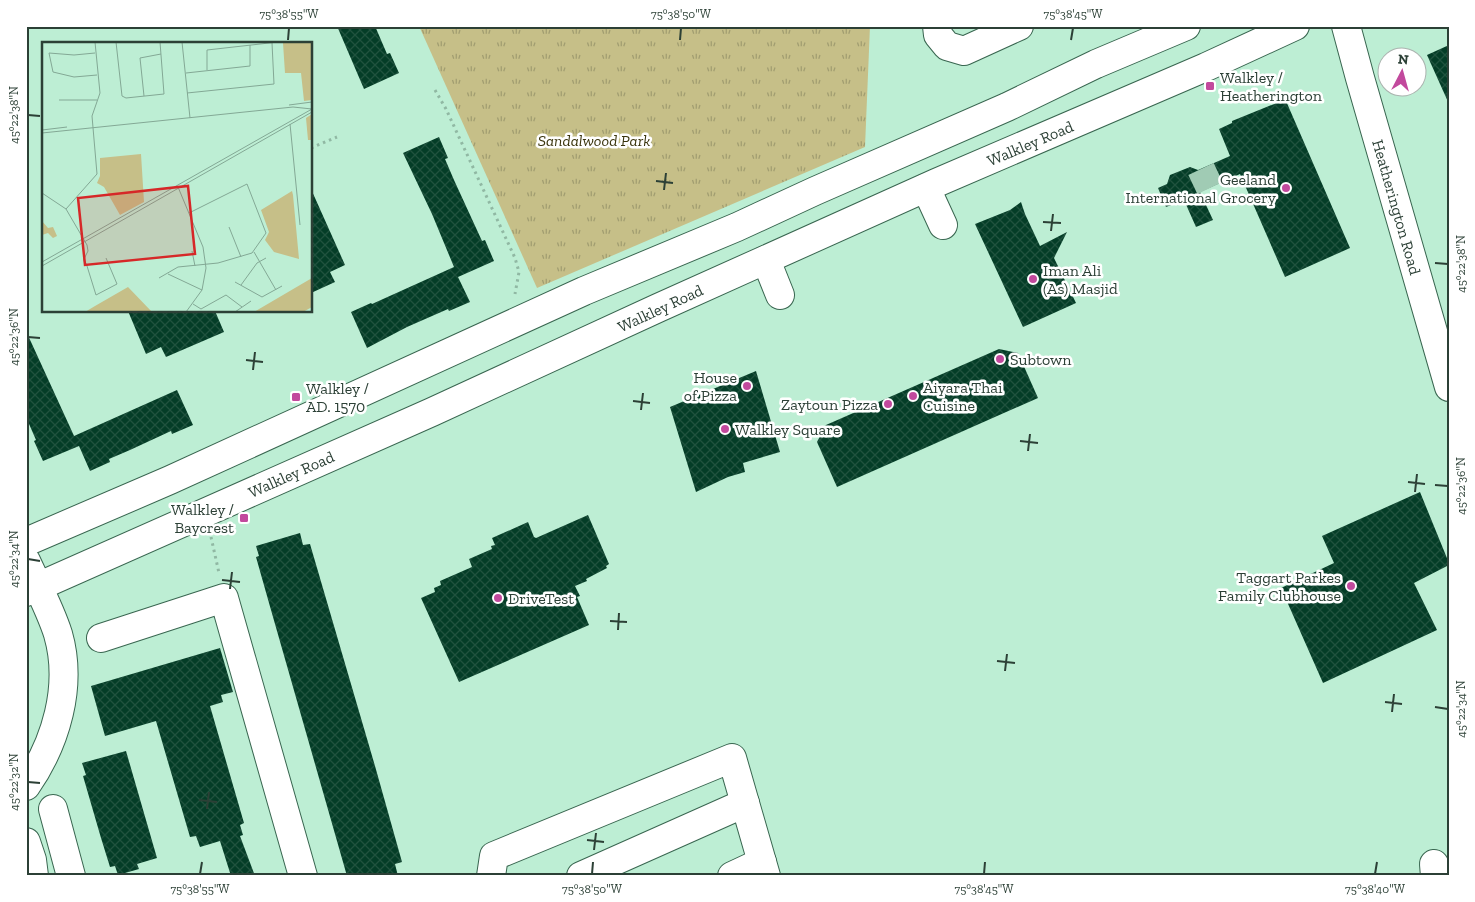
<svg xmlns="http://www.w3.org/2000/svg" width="1475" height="902" viewBox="0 0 1475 902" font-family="'Zilla Slab',serif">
	<defs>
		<pattern id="park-tufts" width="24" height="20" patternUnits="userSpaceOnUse" patternTransform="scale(1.25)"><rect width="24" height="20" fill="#c6bf88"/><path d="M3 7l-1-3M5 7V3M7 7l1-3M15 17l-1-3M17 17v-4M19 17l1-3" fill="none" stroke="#a19d70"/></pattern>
		<pattern id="building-cross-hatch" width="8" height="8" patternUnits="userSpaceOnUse" patternTransform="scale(1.25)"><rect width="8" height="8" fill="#043d27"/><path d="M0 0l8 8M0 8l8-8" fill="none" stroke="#20523e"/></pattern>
	</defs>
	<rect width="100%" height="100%" fill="#bdeed4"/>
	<path fill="url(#park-tufts)" d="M419,26H870L865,147L537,288Z"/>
	<g fill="url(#building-cross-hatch)">
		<path d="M337,26H375L387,54L390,53L399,73L364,89Z"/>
		<path d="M1449,45V104L1427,55Z"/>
		<path d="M1284,100L1286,101L1350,248L1285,277L1240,174L1200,192L1213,220L1196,227L1184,200L1166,207L1158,188L1167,184L1170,175L1190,167L1198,170L1230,156L1219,129L1232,123V121Z"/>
		<path d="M439,137L448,158L445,159L454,180L482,241L485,240L494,261L458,277L470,302L449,311L448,309L407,327L367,348L351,312L371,303L372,304L454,267L432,214L403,153Z"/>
		<path d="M311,189L345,265L330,272L335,282L311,293Z"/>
		<path d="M1021,202L1025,214L1040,246L1067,232L1054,258L1076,303L1023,327L975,224L1010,210Z"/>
		<path d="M128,311H215L224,332L166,357L161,347L146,354Z"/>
		<path d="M26,331L75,438L74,436L177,390L193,425L172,434L171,431L130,450L109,459L110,462L90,471L79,446L43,461L34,441L36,440L26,417Z"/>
		<path d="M999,349L1018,353L1038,398L837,487L817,442L826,425Z"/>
		<path d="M756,371L780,452L743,463L745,472L728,477L696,492L670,407Z"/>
		<path d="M1420,492L1449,563V565L1414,583L1437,630L1323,683L1281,588L1334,563L1322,536Z"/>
		<path d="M588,515L609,564L606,566L607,568L586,579L587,581L575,586L580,596L577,597L589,625L459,682L421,598L435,592L434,588L441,585L440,581L472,567L469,559L492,549L491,546L495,545L492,538L528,522L534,537L536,538Z"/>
		<path d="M300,533L303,545L310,544L375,766L402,862L395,864L398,876H347L269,603L256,557L259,556L256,546Z"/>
		<path d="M220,648L233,692L221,695L223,702L210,706L244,823L240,825L243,835L240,836L255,876H231L220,841L200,847L196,836L190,837L156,721L105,736L91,686Z"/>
		<path d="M126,751L157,858L137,864L139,869L118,875L115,866L110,867L101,838L83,776L86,775L82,763Z"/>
	</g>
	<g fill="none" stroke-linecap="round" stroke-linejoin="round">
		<path stroke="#a0cbb4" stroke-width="28" stroke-dasharray="28 14" stroke-linecap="butt" d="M1201,169L1210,188"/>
		<defs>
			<g id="minor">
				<path d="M937,26L938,35L947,46L964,51L1019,26"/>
				<path d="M1346,26L1360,78L1449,387"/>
				<path d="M926,188L943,225"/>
				<path d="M766,260L780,295"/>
				<path d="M26,561C37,585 50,609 58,634C73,686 56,743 26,786"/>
				<path d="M101,638L224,598L303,876"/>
				<path d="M53,809L71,876"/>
				<path d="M26,842L32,860L34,876"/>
				<path d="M1434,864L1435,876"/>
				<path d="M491,876L494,856L732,758L766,876"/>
				<path d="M581,876L745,803"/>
				<path d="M732,876L762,862"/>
			</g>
			<g id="major">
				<path d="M26,542L170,480L584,291L737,227L815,191L1007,107L1096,64L1186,26"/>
				<path d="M26,592L432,412L658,308L936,183L1206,67L1295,26"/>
			</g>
		</defs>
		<use href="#minor" stroke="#396650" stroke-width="30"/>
		<use href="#major" stroke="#396650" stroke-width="30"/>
		<g stroke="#90b8a3" stroke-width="3" stroke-dasharray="2.5 4" stroke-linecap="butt">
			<path d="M435,90L446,109L515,258L519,272L515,294"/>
			<path d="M311,148L337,137"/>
			<path d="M211,537L219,573"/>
		</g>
		<use href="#minor" stroke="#fff" stroke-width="28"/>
		<use href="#major" stroke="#fff" stroke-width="28"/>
	</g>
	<path fill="none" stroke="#2c4036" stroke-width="2" d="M288,40L289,28M680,40L681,28M1071,40L1073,28M28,115L40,116M656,181L673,183M664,190L666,173M1043,222L1061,223M1051,231L1053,214M1435,263L1448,264M28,337L40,338M246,360L263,362M253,370L255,352M633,401L650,403M641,410L643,393M1020,441L1038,443M1028,451L1030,434M1408,482L1425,484M1435,485L1448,486M1415,492L1417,474M28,559L40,561M222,580L240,582M230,589L232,572M610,621L627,622M618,630L619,613M997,661L1015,663M1005,671L1007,654M1385,702L1402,704M1435,707L1448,709M1392,712L1394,694M28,782L40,783M199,800L217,802M207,809L209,792M587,840L604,842M594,850L596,833M200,874L202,862M592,874L593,862M984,874L985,862M1375,874L1377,862"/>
	<g fill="#c2499d" stroke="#fff" stroke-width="2">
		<rect x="1205" y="81" width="10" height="10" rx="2.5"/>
		<circle cx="1286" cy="188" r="5"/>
		<circle cx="1033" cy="279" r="5"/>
		<circle cx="1000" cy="359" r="5"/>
		<circle cx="747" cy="386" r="5"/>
		<circle cx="913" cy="396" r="5"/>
		<rect x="291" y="392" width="10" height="10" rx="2.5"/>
		<circle cx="888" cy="404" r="5"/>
		<circle cx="725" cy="429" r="5"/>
		<rect x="239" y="513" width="10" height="10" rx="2.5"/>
		<circle cx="1351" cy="586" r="5"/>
		<circle cx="498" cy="598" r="5"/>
	</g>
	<g text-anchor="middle" stroke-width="5" stroke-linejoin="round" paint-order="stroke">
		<g font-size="16" fill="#2c4036" stroke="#fff" text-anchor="start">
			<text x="1220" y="83">Walkley /<tspan x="1220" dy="18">Heatherington</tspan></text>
			<text x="1276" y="185" text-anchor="end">Geeland<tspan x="1276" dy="18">International Grocery</tspan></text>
			<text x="1043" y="276">Iman Ali<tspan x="1043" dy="18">(As) Masjid</tspan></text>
			<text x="1010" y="365">Subtown</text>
			<text x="737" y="383" text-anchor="end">House<tspan x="737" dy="18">of Pizza</tspan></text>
			<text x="923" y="393">Aiyara Thai<tspan x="923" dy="18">Cuisine</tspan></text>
			<text x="306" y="394">Walkley /<tspan x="306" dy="18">AD. 1570</tspan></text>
			<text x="878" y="410" text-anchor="end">Zaytoun Pizza</text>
			<text x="735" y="435">Walkley Square</text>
			<text x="234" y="515" text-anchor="end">Walkley /<tspan x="234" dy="18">Baycrest</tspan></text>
			<text x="1341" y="583" text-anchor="end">Taggart Parkes<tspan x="1341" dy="18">Family Clubhouse</tspan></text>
			<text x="508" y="604">DriveTest</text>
		</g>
		<g font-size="16" font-style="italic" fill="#3a340d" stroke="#fff">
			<text x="594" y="146">Sandalwood Park</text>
		</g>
		<g font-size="16" fill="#2c4036" stroke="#fff">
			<text transform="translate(1030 143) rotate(-23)" y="6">Walkley Road</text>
			<text transform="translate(1397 207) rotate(74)" y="6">Heatherington Road</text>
			<text transform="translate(660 308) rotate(-25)" y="6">Walkley Road</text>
			<text transform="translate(291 474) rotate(-24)" y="6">Walkley Road</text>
		</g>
	</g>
	<g transform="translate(42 42)">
		<rect width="270" height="270" fill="#bdeed4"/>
		<path d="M270,72V104L269,98H266L264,76ZM270,236V265L261,270H212Z" fill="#c6bf88"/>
		<path d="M270,0V58L262,59L259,31H243L241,1ZM99,112L102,160L78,173L62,145L55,141L58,134V116ZM250,149L251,153L257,217L232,210L223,198L227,190L219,168ZM0,179L6,186L11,185L15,194L11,196L6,191L0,193ZM86,245L110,270H43L53,264Z" fill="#c6bf88"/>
		<path fill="none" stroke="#83a895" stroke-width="1" d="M74,0L80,54L84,56L122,52L118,0M140,0L148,76M53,11L32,13L7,11L11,30L32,35L55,33M165,28V8L236,0M144,31L208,24V3M145,51L232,42L230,1M102,54L98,16L119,12M17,58H55M247,63L270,60M248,82L258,183M0,88L25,85M0,91L251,65L270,67M136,145L161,205L164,226L160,248L144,270M0,151L24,167L45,203L46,209L42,217V219L45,224L42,217M24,167L55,132L50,74L58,51L53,0M187,185L199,215M150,209L153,224M212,210L234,248M0,220L270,67M0,224L270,70M45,224L54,253L75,242L64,216M126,232L160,248M117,236L136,225L176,221L210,211L224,191L205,142L147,171M193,240L220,255L240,244M199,243L215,221L224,216M151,262L159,267L184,253L200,265M193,270L209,259"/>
		<path fill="#d62828" fill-opacity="0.15" stroke="#d62828" stroke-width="2.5" d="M146,144L153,212L43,223L36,156Z"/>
		<rect width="270" height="270" fill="none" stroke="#2c4036" stroke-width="2.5"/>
	</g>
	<rect width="1475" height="902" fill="none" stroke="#ffffff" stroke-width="55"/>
	<g transform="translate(1402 72) rotate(6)"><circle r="24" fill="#ffffff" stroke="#abb3af"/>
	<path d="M0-4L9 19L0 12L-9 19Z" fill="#c2499d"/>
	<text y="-8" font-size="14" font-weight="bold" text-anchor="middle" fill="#2c4036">N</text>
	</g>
	<rect x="28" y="28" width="1420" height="846" fill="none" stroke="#2c4036" stroke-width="2"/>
	<g font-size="12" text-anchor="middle" fill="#2c4036">
		<text x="289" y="18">75°38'55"W</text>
		<text x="681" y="18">75°38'50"W</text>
		<text x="1073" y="18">75°38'45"W</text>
		<text transform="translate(14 115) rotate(-90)" y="4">45°22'38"N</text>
		<text transform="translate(1461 264) rotate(-90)" y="4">45°22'38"N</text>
		<text transform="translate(14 337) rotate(-90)" y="4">45°22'36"N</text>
		<text transform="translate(1461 486) rotate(-90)" y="4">45°22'36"N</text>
		<text transform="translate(14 559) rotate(-90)" y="4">45°22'34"N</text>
		<text transform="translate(1461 709) rotate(-90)" y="4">45°22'34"N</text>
		<text transform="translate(14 782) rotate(-90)" y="4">45°22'32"N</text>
		<text x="200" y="893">75°38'55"W</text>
		<text x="592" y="893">75°38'50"W</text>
		<text x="984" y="893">75°38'45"W</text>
		<text x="1375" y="893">75°38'40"W</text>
	</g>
</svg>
